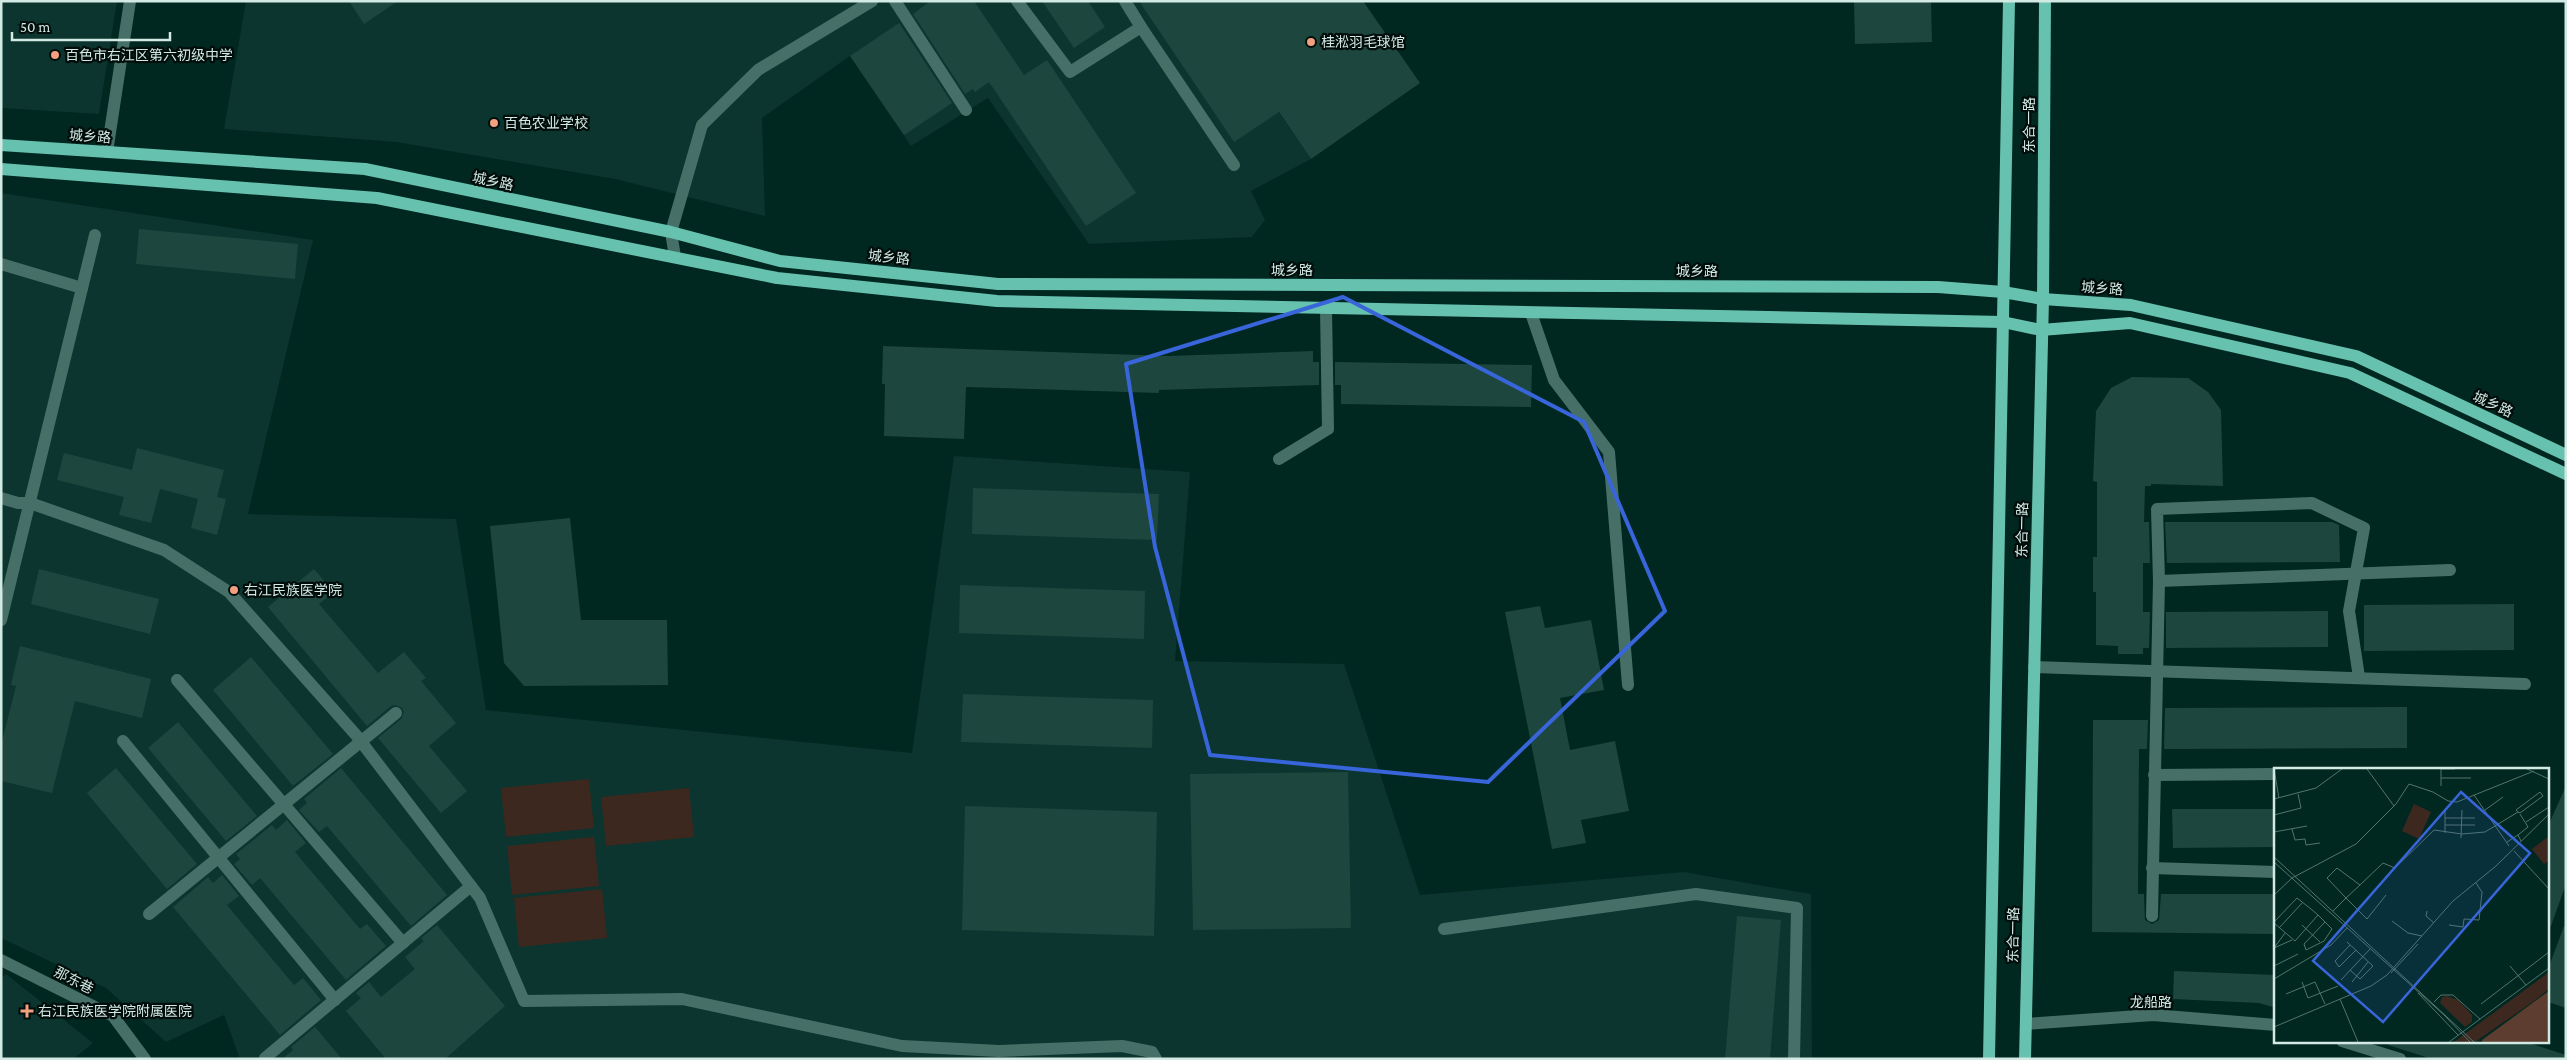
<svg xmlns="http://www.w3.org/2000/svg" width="2567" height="1060" viewBox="0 0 2567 1060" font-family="'Crimson Pro','Noto Sans SC',serif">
	<rect width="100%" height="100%" fill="#002720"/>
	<g fill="#0b352e">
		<path d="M1,1H117L99,114L1,108Z"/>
		<path d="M246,1H1202L1311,159L1251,191L1265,220L1252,237L1089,244L988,98L911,146L850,56L762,118L765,216L615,179L396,142L224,129Z"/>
		<path d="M1,193L313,240L248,514L456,519L486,710L912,753L954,456L1190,472L1175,661L1344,664L1420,895L1684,872L1811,894L1812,1059H240L224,1015L166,1042L106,988L1,938Z"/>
		<path d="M6,974L93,1043L73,1059H1V979Z"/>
	</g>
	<g fill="#3d2820">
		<path d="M589,779L594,828L506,837L501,788Z"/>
		<path d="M689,788L694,837L606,846L601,797Z"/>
		<path d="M594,837L599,886L512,895L507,846Z"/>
		<path d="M602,889L607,938L519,947L514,898Z"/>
	</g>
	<g fill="#1d463e">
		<path d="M349,1H398L364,24Z"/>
		<path d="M930,1H974L1024,75L1047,60L1136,193L1086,226L989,82L975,92L973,89L965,94L913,14Z"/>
		<path d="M1042,1H1088L1105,27L1074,48Z"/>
		<path d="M1139,1H1363L1420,83L1311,159L1279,112L1234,142Z"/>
		<path d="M1854,1H1931L1932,42L1855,44Z"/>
		<path d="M899,23L952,103L904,135L850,56Z"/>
		<path d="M139,229L298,244L295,279L136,264Z"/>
		<path d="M883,346L1169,356L1313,351V362H1319V385L1159,390V393L966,387L964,439L884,436L885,384H882Z"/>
		<path d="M1335,362L1532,365L1531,407L1341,404V385H1335Z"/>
		<path d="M2132,377L2188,378L2208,392L2221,410L2223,486L2151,484V486H2145L2144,522H2149L2150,563H2143V612H2150L2149,648H2143V654H2118V646L2096,645V592H2093V557H2097V482L2093,481L2096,411L2111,388Z"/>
		<path d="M137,448L224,470L217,497L226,499L217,535L191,528L198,499L160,489L151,523L119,515L124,497L57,480L64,453L132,470Z"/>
		<path d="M973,488L1159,494L1157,540L972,534Z"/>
		<path d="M570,518L581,620H667L668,685L524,686L504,663L490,526Z"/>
		<path d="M2165,522H2332L2339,525L2340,562L2167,563Z"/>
		<path d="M39,569L159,599L150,634L31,604Z"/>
		<path d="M314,569L334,592L319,604L378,673L404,652L426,678L421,681L456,723L429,746L467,791L441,813L378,738L401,719L404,712L402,708L395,705L391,706L367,726L268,607Z"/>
		<path d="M960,585L1145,591L1144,639L959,633Z"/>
		<path d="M2514,604V650L2364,651V605Z"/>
		<path d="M1540,606L1545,628L1591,620L1604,690L1560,698L1570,750L1615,741L1629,811L1581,820L1586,843L1552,849L1505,612Z"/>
		<path d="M2328,611V647L2166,648V612Z"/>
		<path d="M20,646L151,679L142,718L75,701L52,793L1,781V745L16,686L11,685Z"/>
		<path d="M251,657L333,754L293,786L213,690Z"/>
		<path d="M963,694L1153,700L1152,748L961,742Z"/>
		<path d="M2407,707V748L2164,749L2165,708Z"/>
		<path d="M2093,720H2148L2147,749H2139L2138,894H2144L2145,920L2152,924L2159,920L2161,894H2276V934L2092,932Z"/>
		<path d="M178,722L257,816L226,841L148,748Z"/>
		<path d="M116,768L197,864L167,889L87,793Z"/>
		<path d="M341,768L447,895L411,926L327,826L319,832L299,810L307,803L304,799Z"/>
		<path d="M1348,772L1351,928L1193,930L1190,774Z"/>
		<path d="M2566,786V884L2551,926H2548V826Z"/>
		<path d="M965,806L1157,812L1154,936L962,930Z"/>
		<path d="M2172,809H2276V847L2173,848Z"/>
		<path d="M287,820L306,843L295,852L360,929L367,924L386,946L346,980L260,878L252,885L234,864L240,859L236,854L272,825L276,830Z"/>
		<path d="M222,875L239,896L227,905L294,985L303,978L321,1000L280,1035L173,907L208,877L213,883Z"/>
		<path d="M1737,916L1781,920L1770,1059H1725Z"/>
		<path d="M437,925L505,1006L445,1059H386L346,1011L361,998L356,993L369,982L381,997L415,969L405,957L424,941L421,938Z"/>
		<path d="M2564,926L2566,927V1008L2548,1002V969Z"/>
		<path d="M2174,971L2276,975V1008L2259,1003L2173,999Z"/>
		<path d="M315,1027L342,1059H282L293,1050L291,1047Z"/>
		<path d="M2389,1041H2523L2566,1055V1059H2432L2388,1045Z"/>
	</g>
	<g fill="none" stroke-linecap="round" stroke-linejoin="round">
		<g stroke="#467067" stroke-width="12">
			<path d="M895,1L966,110"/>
			<path d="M1017,1L1070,72L1141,27L1234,165"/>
			<path d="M1125,1L1141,27"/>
			<path d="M107,152L130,1"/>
			<path d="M675,257L671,232L702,125L758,70L872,1"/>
			<path d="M1,264L82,288"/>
			<path d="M1531,313L1554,380L1609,452L1628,685"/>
			<path d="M1279,459L1328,429L1326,309"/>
			<path d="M1,498L18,503H30L164,550L229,592L356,735L480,898L524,1001L682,999L902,1046L999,1051L1122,1046L1152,1052L1156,1059"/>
			<path d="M2159,581L2450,570"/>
			<path d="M1,620L95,235"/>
			<path d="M2034,667L2525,684"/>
			<path d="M177,680L403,943"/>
			<path d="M123,741L335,1000"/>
			<path d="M2154,775L2276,774"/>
			<path d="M2152,868L2276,872"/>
			<path d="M149,914L396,713"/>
			<path d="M2152,916L2159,581L2157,509L2312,503L2364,528L2349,611L2359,677"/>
			<path d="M1444,929L1696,894L1797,908L1794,1059"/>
			<path d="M1,960L113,1016L145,1059"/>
			<path d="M2026,1024L2153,1015L2276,1025"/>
			<path d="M2342,1041L2400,1059"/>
			<path d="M265,1058L471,886"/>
		</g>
		<g stroke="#66c1ae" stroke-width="12">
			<path d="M1,145L365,169L671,232L780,261L998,284L1938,287L2003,292L2043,299L2131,305L2356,356L2566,455"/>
			<path d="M1,169L377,198L777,278L997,301L2003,322L2041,330L2130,323L2350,373L2566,474"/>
			<path d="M1989,1059L2009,1"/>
			<path d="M2025,1059L2043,299L2045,1"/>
		</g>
	</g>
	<path fill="none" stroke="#3865da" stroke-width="4" stroke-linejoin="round" d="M1343,297L1584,422L1665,611L1488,782L1210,755L1155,547L1126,364Z"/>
	<g fill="#f2a080" stroke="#010d0a" stroke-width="2">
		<circle cx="1311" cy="42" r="5"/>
		<circle cx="55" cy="55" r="5"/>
		<circle cx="494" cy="123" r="5"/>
		<circle cx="234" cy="590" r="5"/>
		<path d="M24.5 1003.5h5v5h5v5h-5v5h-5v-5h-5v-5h5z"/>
	</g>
	<g text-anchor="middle" stroke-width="4.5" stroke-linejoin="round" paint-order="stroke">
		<g font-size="14" fill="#d3e9e3" stroke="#010d0a" text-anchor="start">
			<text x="1321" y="47">桂淞羽毛球馆</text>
			<text x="65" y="60">百色市右江区第六初级中学</text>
			<text x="504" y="128">百色农业学校</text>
			<text x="244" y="595">右江民族医学院</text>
			<text x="38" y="1016">右江民族医学院附属医院</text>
		</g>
		<g font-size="14" fill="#d3e9e3" stroke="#010d0a">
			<text transform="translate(2029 125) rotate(-90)" y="5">东合一路</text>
			<text transform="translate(90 136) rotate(4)" y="5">城乡路</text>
			<text transform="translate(493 181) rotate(12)" y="5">城乡路</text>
			<text transform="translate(889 257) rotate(6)" y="5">城乡路</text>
			<text x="1292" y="275">城乡路</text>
			<text x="1697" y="276">城乡路</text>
			<text transform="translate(2102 288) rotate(4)" y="5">城乡路</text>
			<text transform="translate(2493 404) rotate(25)" y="5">城乡路</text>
			<text transform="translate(2022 530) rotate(-89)" y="5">东合一路</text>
			<text transform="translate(2013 935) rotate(-89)" y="5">东合一路</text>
			<text transform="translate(74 980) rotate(27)" y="5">那东巷</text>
			<text x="2151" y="1007">龙船路</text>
		</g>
	</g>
	<g transform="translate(2274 768)">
		<rect width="275" height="275" fill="#002720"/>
		<path d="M140,36L157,44L145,71L128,63ZM275,68V93L270,96L258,81ZM275,204V221L260,233L201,274H180ZM173,228L184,232L198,247V254L191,259L166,235L168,229Z" fill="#3d2820"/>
		<path d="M275,223V274H208V272Z" fill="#5c3d30"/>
		<path fill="none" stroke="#54756e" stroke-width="1" d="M0,1L5,30M93,1L120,38M253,1L275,11M167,10H197M167,18V1H181M200,27L235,78M0,31L42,20L68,1M211,42L229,29M0,47L27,40L24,26M171,50H201M252,54L275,39M171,57H201M18,61L21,72L31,71L32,77L46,75M0,64L33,58M171,65V42M244,67L254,59L246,46M187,70L188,42M233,74L244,67L247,73M240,83L275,121M0,89L200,274M0,94L170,247L196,274M86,117L109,95L121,100L160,62L188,66L211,64L244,44L242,42L266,24L269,28L246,45L244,44M0,127L18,110L82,76L122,36L135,16L159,24L174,33L183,34L260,3M59,143L72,130L86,117L63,100L53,110L72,130L93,151L112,127M153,143L152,148L160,155M118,153L134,165L148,168M0,154L23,130L37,141L44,147L58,161L50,173L32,182L30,176L51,154M0,155L21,173L44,147M28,157L46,174M175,157L189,159L190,151L205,152L208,124L202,115M5,160L29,134M73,174L99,198L86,211L76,202M76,177L61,193L65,199L82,182M0,180L18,172M0,180L11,165M0,198L24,186M236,198L252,217M117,205L144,176M0,211L57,177L73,160M67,212L96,181M28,214L34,230L64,218M78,214L94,194M144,225L184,267M12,226L41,214L51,236M66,231L84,274M160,234L167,227H179L206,251M207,236L275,184M0,259L97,218L113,207L179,133L222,98L275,46M175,274L275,200"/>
		<path fill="#3865da" fill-opacity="0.15" stroke="#3865da" stroke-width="2.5" d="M187,24L256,85L109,254L39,193Z"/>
		<rect width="275" height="275" fill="none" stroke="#d3e9e3" stroke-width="2.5"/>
	</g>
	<rect width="2567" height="1060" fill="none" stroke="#d3e9e3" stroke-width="5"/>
	<path d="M12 32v8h158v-8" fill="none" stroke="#d3e9e3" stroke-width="2.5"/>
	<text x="20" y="32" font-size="15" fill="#d3e9e3" stroke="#010d0a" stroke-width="4" paint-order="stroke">50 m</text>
</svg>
